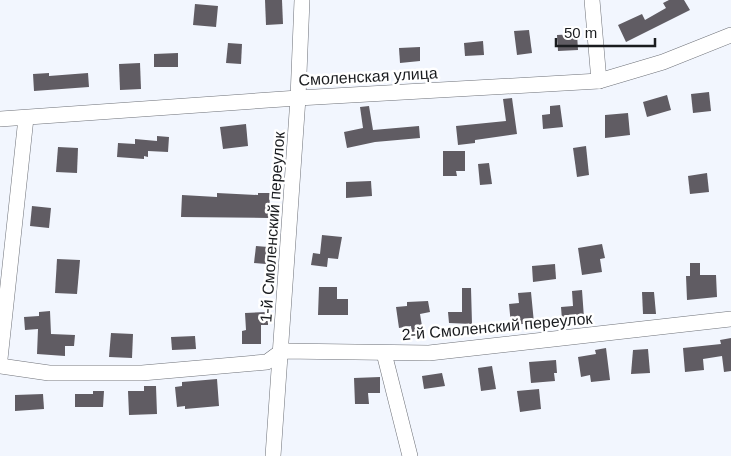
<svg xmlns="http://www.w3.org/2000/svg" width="731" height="456" viewBox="0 0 731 456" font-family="Arial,sans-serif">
	<rect width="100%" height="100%" fill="#f2f6fe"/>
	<g fill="#605c63">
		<path d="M265,0H282L283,24L266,25Z"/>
		<path d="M669,0H684L690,10L626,42L618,25L642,14L645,20L666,8L663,3Z"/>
		<path d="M195,4L218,6L216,27L193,25Z"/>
		<path d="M529,30L532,53L517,55L514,31Z"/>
		<path d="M577,34L578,50L558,51L557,35Z"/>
		<path d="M483,41L484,55L465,56L464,43Z"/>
		<path d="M228,43L242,44L241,64L226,63Z"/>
		<path d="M420,47V61L400,63L399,48Z"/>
		<path d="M178,53V67H154V54Z"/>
		<path d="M140,63L141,89L120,90L119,64Z"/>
		<path d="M49,73V76L88,73L89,87L34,91L33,74Z"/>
		<path d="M709,92L711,111L693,113L691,94Z"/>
		<path d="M667,95L671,110L647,117L643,102Z"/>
		<path d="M512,98L517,134L475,140V143L458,145L456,126L506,121L503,99Z"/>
		<path d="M560,105L563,127L543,129L542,115L550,114V106Z"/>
		<path d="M369,106L373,130L419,126L420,138L375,142L347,148L344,132L363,128L360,107Z"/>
		<path d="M628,113L630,135L605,138V115Z"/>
		<path d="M246,124L248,146L223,149L220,127Z"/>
		<path d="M157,136L169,137L168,152L148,151V157L144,156V159L117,157L118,143L135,144V139L157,141Z"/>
		<path d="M586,146L589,175L577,177L573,148Z"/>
		<path d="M58,147L78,148L77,173L56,172Z"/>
		<path d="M443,151H465V171H456L457,176H443Z"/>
		<path d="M489,163L492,184L480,185L478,164Z"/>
		<path d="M707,173L709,192L690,194L688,176Z"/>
		<path d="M371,181L372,196L346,198V182Z"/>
		<path d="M217,193L258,195V193H270L269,218L181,217L182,195L217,197Z"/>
		<path d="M32,206L51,208L49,228L30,226Z"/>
		<path d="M322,235L342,237L338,259L328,258L327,267L311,265L313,253L320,254Z"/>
		<path d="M602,244L605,258L600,259L602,272L582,275L578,248Z"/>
		<path d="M256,246L268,247L266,264L254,263Z"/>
		<path d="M57,259L80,260L77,294L55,293Z"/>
		<path d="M690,263H700V275H716L717,297L687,300L686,276H690Z"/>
		<path d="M555,264L556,279L533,282L532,266Z"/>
		<path d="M319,287H337V299H348V315H318Z"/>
		<path d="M462,288H471L472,324L449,323L448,312H462Z"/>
		<path d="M582,290L584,318L562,320L561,307L573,306L572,291Z"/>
		<path d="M531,292L534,323L511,325L509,304L519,303L518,293Z"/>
		<path d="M642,292H654L656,314H643Z"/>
		<path d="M428,301L430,312L420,314L423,332L412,334L411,326L399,328L396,307L407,306V302Z"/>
		<path d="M50,311L51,334L75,335L74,346H65V356L37,354L38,329L25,330L24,317L39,316V312Z"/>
		<path d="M268,312V325H261V344H242V331L246,330L245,313Z"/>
		<path d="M111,333L133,334L132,358L109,357Z"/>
		<path d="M195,336L196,349L172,350L171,337Z"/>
		<path d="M731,338V371L724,372L722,356L703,359L704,370L685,372L683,348L721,344L720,340Z"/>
		<path d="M606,348L610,380L591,382L590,375L581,377L578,357L596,354L595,350Z"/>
		<path d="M648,349L650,373L631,374L633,350Z"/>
		<path d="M556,360L557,373H554L555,381L531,383L529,362Z"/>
		<path d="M492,366L496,389L481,391L478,368Z"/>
		<path d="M442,373L445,386L424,389L422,376Z"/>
		<path d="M380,377V393H368L369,404H355L354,378Z"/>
		<path d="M217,379L219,406L185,409V406L177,407L175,387L182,386V382Z"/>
		<path d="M144,386H156L157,414L129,415L128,391H144Z"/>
		<path d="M539,389L541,409L520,412L517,391Z"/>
		<path d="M93,391H104L103,407H75V394H93Z"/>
		<path d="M43,394L44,409L15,411V395Z"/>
	</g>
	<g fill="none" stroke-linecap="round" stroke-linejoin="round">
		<defs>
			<g id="minor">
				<path d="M592,0L599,81"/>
				<path d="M0,119L298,98L599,81L663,62L731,35"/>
				<path d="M384,353L410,456"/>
				<path d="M0,359L26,118"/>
				<path d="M0,366L49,373H142L267,362L282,351L429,353L731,319"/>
				<path d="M273,456L298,98L302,0"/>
			</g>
		</defs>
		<use href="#minor" stroke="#6e7178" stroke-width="16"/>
		<use href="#minor" stroke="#fff" stroke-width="15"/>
	</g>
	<g text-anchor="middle" stroke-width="5" stroke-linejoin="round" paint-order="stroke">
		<g font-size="16" fill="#1a1c1f" stroke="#fff">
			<text transform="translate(368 76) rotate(-3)" y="6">Смоленская улица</text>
			<text transform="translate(272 227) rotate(-86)" y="6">1-й Смоленский переулок</text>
			<text transform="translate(497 326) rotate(-5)" y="6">2-й Смоленский переулок</text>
		</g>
	</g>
	<path d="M556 38v8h99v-8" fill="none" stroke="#1a1c1f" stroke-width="2.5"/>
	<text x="564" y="38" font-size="15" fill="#1a1c1f" stroke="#ffffff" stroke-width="4" paint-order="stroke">50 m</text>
</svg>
